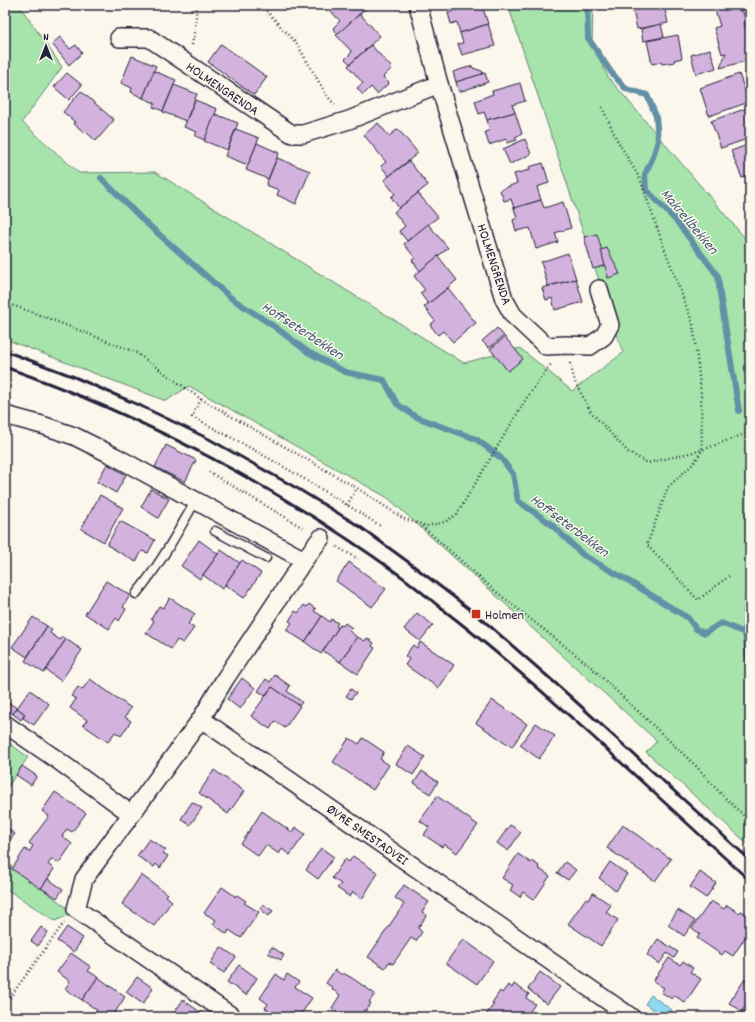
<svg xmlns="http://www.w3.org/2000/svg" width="755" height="1022" viewBox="0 0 755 1022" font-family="Dekko,sans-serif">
	<rect width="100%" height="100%" fill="#fbf7ec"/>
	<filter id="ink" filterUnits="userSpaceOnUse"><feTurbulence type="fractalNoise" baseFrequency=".025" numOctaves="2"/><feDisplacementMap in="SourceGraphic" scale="8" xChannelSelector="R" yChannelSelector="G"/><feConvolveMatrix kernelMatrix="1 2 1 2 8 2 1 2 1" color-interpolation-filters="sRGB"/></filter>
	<g filter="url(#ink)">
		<g fill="#a7e4ab" stroke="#648373">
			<path d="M7,5H19L62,67L22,122L79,173L155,172L464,363L520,348L572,391L623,353L508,5H593L592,43L608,77L750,244V846L646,752L657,741L388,498L189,386L166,401L5,339V14Z"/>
			<path d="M5,740L28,757L5,791Z"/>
			<path d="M5,861L74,913L55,921L5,888Z"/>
		</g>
		<path fill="#8dd9ee" stroke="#6290a6" d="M651,995L672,1010L667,1017H664L645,1004Z"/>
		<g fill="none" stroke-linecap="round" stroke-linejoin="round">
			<g stroke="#6290a6" stroke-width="6">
				<path d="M587,5L588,38L601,57L611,72L626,89L647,95L656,116L658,140L653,157L645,174L646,189L677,222L718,276L720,294L739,411"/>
				<path d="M101,178L144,221L231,298L275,327L308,352L345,372L384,380L397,404L416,417L476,439L501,458L513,474L518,501L551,524L583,555L627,580L688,618L696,629L705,633L721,623L745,633"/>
				<path d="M748,458V480L750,485"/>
				<path d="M750,536L748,546L750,561"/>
				<path d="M750,576L746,608L745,633L750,674"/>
			</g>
		</g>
		<g fill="#d3b2de" stroke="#22223b">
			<path d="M325,5H369L338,34L333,28L340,21Z"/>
			<path d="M469,5H482L488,24L460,33L457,22L451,24L448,13Z"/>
			<path d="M636,5H664L668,23L637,29L632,6Z"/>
			<path d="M730,5H739L741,12H743L746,22L744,23L750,44V60L720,68L726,53L722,54L714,28L720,26L715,10Z"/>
			<path d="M360,14L380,36L350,64L345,59L352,52L336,35Z"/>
			<path d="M488,24L495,46L462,55L458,44L463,43L460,33Z"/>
			<path d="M661,24L664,37L643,41L641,29Z"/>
			<path d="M678,35L682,58L674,60L675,62L662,64L661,62L652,64L647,41Z"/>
			<path d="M60,37L70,49L76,45L82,53L69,65L52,44Z"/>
			<path d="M221,44L267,77L254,95L208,62Z"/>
			<path d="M371,45L392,68L383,77L389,83L377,94L371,87L363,95L357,88L363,83L348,66Z"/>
			<path d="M710,49L716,68L696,74L691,55Z"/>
			<path d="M132,56L156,66L143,98L131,92L132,88L121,83Z"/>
			<path d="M472,66L473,68L482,71L483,74L456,82L453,72Z"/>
			<path d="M154,71L176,80L163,111L153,107L155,103L143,98Z"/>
			<path d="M67,73L82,85L69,100L54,87Z"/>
			<path d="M485,73L488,82L459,92L456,82Z"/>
			<path d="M739,74L749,102L709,116L700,88Z"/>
			<path d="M520,83L525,101L512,105L515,112L487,120L484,112L479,114L475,101L493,94L492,91Z"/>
			<path d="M174,85L197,94L186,121L163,112Z"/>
			<path d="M81,91L114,120L96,141L86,132L85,133L73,123L75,122L63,112Z"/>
			<path d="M195,100L217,109L205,140L195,136L197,132L184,127Z"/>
			<path d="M750,107V138L721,148L711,121Z"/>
			<path d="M515,112L522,134L515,137L517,140L507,143L506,139L489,145L485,132L490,130L487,120Z"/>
			<path d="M215,114L238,123L227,150L204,141Z"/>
			<path d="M378,123L389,136L398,129L418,153L389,176L381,166L386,162L364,135Z"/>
			<path d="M236,129L259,138L248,165L225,156Z"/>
			<path d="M525,139L531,154L510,164L503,149Z"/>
			<path d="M257,143L279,153L268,179L246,170Z"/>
			<path d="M750,144V175L742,178L731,151Z"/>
			<path d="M277,158L310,171L296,204L277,195L279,190L266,185Z"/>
			<path d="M409,161L428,185L399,208L391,197L395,194L384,180Z"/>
			<path d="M543,163L549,183L537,187L541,200L514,208L511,199L504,201L500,190L517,183L514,174L530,170L529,167Z"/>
			<path d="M418,193L438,217L407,241L399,231L405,226L394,212Z"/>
			<path d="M541,200L544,208L563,202L571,228L555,233L558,242L536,249L530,228L516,231L513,220L517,218L514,208Z"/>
			<path d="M428,224L448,248L420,271L412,260L415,258L404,244Z"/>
			<path d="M597,234L606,265L593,269L584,237Z"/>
			<path d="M607,248L620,274L608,278L601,250Z"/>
			<path d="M568,253L576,279L548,286L541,262Z"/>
			<path d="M438,256L457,280L428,304L420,293L425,290L414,276Z"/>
			<path d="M576,279L583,302L555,310L552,298L546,300L542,288Z"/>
			<path d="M448,288L476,323L453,342L443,331L438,335L430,325L435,321L424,307Z"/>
			<path d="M497,328L504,336L489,348L482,341Z"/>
			<path d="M505,337L523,359L508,371L490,349Z"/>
			<path d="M166,445L196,460L185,482L155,467Z"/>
			<path d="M107,464L126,475L116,493L97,482Z"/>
			<path d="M151,489L169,499L158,518L141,507Z"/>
			<path d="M100,495L123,508L104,542L81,529Z"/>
			<path d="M120,521L155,540L148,553L142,551L136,562L107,545Z"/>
			<path d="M199,540L218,554L200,579L181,566Z"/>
			<path d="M221,550L240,563L222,589L203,575Z"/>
			<path d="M242,560L261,573L244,598L225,585Z"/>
			<path d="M349,562L386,589L372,607L336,581Z"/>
			<path d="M106,581L130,595L123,607L126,609L119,621L116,618L109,629L85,614Z"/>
			<path d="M170,598L195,614L188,624L194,628L183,643L177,640L171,649L146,633L154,621L151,619L159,606L163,608Z"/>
			<path d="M309,604L316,609L314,611L322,616L305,642L286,630L292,623L289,621L295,611L298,613L304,605L307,607Z"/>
			<path d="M417,613L433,625L420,641L404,629Z"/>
			<path d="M322,616L330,622L331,619L338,623L336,626L338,628L321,654L305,642Z"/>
			<path d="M33,617L47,626L27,657L12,647Z"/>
			<path d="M345,623L352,628L349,631L357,637L340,662L323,651L340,625L343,626Z"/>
			<path d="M47,626L52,630L50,633L60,640L62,637L66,639L44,673L25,661Z"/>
			<path d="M357,637L365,641L367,638L374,643L372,646L375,648L358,674L340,662Z"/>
			<path d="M66,639L82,650L61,681L46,670Z"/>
			<path d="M420,642L454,665L439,688L405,665L409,659L405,656L413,645L417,648Z"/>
			<path d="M275,675L290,686L287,691L302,702L299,706L272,687L265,695L258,691L266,679L270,682Z"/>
			<path d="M242,678L255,688L240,709L227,699Z"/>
			<path d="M90,679L131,708L125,717L131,721L121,736L115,732L108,742L83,725L87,720L70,708L76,699L71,696L78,687L82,690Z"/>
			<path d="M272,687L300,706L285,728L275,721L270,729L251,716Z"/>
			<path d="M351,689L356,693L351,699L346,696Z"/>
			<path d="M30,690L49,704L34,725L23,718L25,714L17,708Z"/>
			<path d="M492,700L527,724L512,747L476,723Z"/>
			<path d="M9,703L17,708L13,714L5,709Z"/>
			<path d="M17,708L25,714L21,720L13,714Z"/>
			<path d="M536,723L555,736L539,759L520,745Z"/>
			<path d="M349,738L359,744L363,738L384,752L380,759L389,765L373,790L333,762Z"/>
			<path d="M408,746L425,757L413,775L396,764Z"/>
			<path d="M22,766L37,776L31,785L16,775Z"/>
			<path d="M214,770L244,791L228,814L199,793Z"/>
			<path d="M422,771L438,782L430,794L414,783Z"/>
			<path d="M55,792L86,813L72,832L67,829L62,836L72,844L59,863L52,859L48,864L54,869L41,889L12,869L25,849L29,852L33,846L29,843L49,816L42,811Z"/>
			<path d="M437,796L478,825L457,853L444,844L442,847L424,835L429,827L420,821Z"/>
			<path d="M192,802L202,808L190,825L181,819Z"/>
			<path d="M262,811L292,832L295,827L305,834L290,855L282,849L279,854L266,845L258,856L241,844Z"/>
			<path d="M510,825L521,832L508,851L497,843Z"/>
			<path d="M623,825L671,859L655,881L607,848Z"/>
			<path d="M8,829L15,834L9,841L5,838V834Z"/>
			<path d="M149,839L166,850L163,853L168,856L160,868L156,864L154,867L137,856Z"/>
			<path d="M321,848L334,857L318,879L306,870Z"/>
			<path d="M518,854L531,863L532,861L539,866L538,868L550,876L534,900L523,892L520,897L510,890L513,885L502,878Z"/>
			<path d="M353,856L378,873L362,899L353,892L350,897L337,888L341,884L332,878L345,859L349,862Z"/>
			<path d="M565,862L576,870L568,880L557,873Z"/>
			<path d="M610,862L627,874L616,891L599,878Z"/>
			<path d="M700,872L716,883L706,898L690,887Z"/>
			<path d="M141,875L168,894L166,896L172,901L154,926L122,904Z"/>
			<path d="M48,879L63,889L57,898L41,888Z"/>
			<path d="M404,885L429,902L422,912L427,915L418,928L422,932L416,941L411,938L393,964L389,962L385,968L368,957L404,904L395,898Z"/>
			<path d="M222,887L235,896V897L237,895L246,901L244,903L259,912L241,938L229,930L227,934L213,924L216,920L204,913Z"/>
			<path d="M593,893L611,905L606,912L618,920L601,946L568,924L586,898L589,900Z"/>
			<path d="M711,901L724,909L727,905L739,913L741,911L750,916V922L748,925L750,927V930L733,956L725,951L722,955L697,938L700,934L692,928Z"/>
			<path d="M263,904L273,911L269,916L260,909Z"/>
			<path d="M678,910L695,921L684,936L668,925Z"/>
			<path d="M41,927L48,932L38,946L31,941Z"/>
			<path d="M67,927L83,938L74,952L57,941Z"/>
			<path d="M463,939L493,961L477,984L446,963Z"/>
			<path d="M658,939L678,952L674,958L667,953L659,964L647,955Z"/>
			<path d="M221,947L236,957L224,973L210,964Z"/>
			<path d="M272,947L284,955L281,960L268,953Z"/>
			<path d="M71,953L91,967L88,971L98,977L82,1000L65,989L70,981L57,972Z"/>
			<path d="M669,958L680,965L683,961L693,968L690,972L701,979L685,1003L674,995L672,999L661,992L664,988L653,981Z"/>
			<path d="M239,965L257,978L246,995L227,982Z"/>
			<path d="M335,970L342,975L343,973L352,978L375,994L369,1002L371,1003L366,1011L364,1010L359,1017H339L335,1014L337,1011L332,1008L340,995L332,989L333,988L326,983Z"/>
			<path d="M540,972L560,987L547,1004L528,989Z"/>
			<path d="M276,974L284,980L287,974L299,982L295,987L312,998L299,1017H278L265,1008L268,1004L260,998Z"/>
			<path d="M749,975L750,999L742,1011L729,1003L745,979L746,980Z"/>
			<path d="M98,977L125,997L112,1017H94L93,1016L97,1010L82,1000Z"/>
			<path d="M137,977L153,988L143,1004L126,992Z"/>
			<path d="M514,984L529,994L526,998L535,1004L526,1017H489L486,1015L494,1004L492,1003L500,991L502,993L508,985L512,988Z"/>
			<path d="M183,1000L203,1014L201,1017H171Z"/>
			<path d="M743,1010L750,1015V1017H738Z"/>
		</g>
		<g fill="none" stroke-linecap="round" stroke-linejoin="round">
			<defs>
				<g id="lane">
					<path d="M215,531L266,558"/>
					<path d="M136,594C160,565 177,533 196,500"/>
				</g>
				<g id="street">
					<path d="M418,5L439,84L504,299L513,315L546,346L566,345L590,346L604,336L610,325L599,289"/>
					<path d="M119,38H149L292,134H303L349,120L439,84"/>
					<path d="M5,415L42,425L74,436L116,457L304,560"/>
					<path d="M201,719L225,679L304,560L321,538"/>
					<path d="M5,724L56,759L131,814"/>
					<path d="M233,1017L76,909L84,879L201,719L631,1017"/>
				</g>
			</defs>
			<use href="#lane" stroke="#22223b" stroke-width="11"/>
			<use href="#street" stroke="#22223b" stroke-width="20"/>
			<g stroke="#22223b" stroke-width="2.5" stroke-dasharray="1 3" stroke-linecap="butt">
				<path d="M261,5L297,44L327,96L335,105"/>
				<path d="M5,7L9,41L5,63"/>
				<path d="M192,45L195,28L197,5"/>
				<path d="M602,107L616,138L640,179L665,250L693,324L701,393L702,450L694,463L668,487L647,545L698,600L729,576"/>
				<path d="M5,303L32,312L135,352L201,399L357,488L404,519L427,526L445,522L457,514L526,399L551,364"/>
				<path d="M570,363L575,382L591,412L628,452L648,463L702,450L750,432"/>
				<path d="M201,399L192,417C257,450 321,488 382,527"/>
				<path d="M209,472L305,529"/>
				<path d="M347,505L357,488"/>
				<path d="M422,526L494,590L591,667L696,766L725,798L750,821"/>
				<path d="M337,547L358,559"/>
				<path d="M5,1004L64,923"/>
			</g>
			<use href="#lane" stroke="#fbf7ec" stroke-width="8"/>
			<use href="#street" stroke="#fbf7ec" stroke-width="17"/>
			<g stroke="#22223b" stroke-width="3">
				<path d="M5,351L72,376L141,406L209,439L300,490L359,526L411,564L476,614L562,689L750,860"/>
				<path d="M5,367C143,416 279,488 398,574C412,584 426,596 441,608C493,648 542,691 591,735C644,784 697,832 750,881"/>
			</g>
		</g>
	</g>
	<rect fill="#c8321e" stroke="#fbf7ec" stroke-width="1.5" x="471" y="609" width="10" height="10" rx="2"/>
	<g text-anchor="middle" stroke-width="3" stroke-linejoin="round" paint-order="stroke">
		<g font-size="14" fill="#22223b" stroke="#fbf7ec">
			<text transform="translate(223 88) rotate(34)" y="5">HOLMENGRENDA</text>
			<text transform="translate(495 264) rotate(72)" y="5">HOLMENGRENDA</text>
			<text transform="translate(368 834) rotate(35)" y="5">ØVRE SMESTADVEI</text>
		</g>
		<g font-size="14" fill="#22223b" stroke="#fbf7ec" text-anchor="start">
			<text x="485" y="619">Holmen</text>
		</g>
		<g font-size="15" font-style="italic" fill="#425971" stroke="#fbf7ec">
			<text transform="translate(690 221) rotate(50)" y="5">Makrellbekken</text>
			<text transform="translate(303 330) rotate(33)" y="5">Hoffseterbekken</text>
			<text transform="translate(570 525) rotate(37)" y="5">Hoffseterbekken</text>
		</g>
	</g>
	<rect width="755" height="1022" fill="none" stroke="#fbf7ec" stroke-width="20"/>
	<rect x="10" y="10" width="735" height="1002" fill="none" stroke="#22223b" stroke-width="1.5" filter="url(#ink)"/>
	<g transform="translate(46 46)" stroke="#fbf7ec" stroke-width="3" paint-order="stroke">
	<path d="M0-3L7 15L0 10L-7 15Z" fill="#22223b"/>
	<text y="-6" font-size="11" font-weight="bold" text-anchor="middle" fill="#22223b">N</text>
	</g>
</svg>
